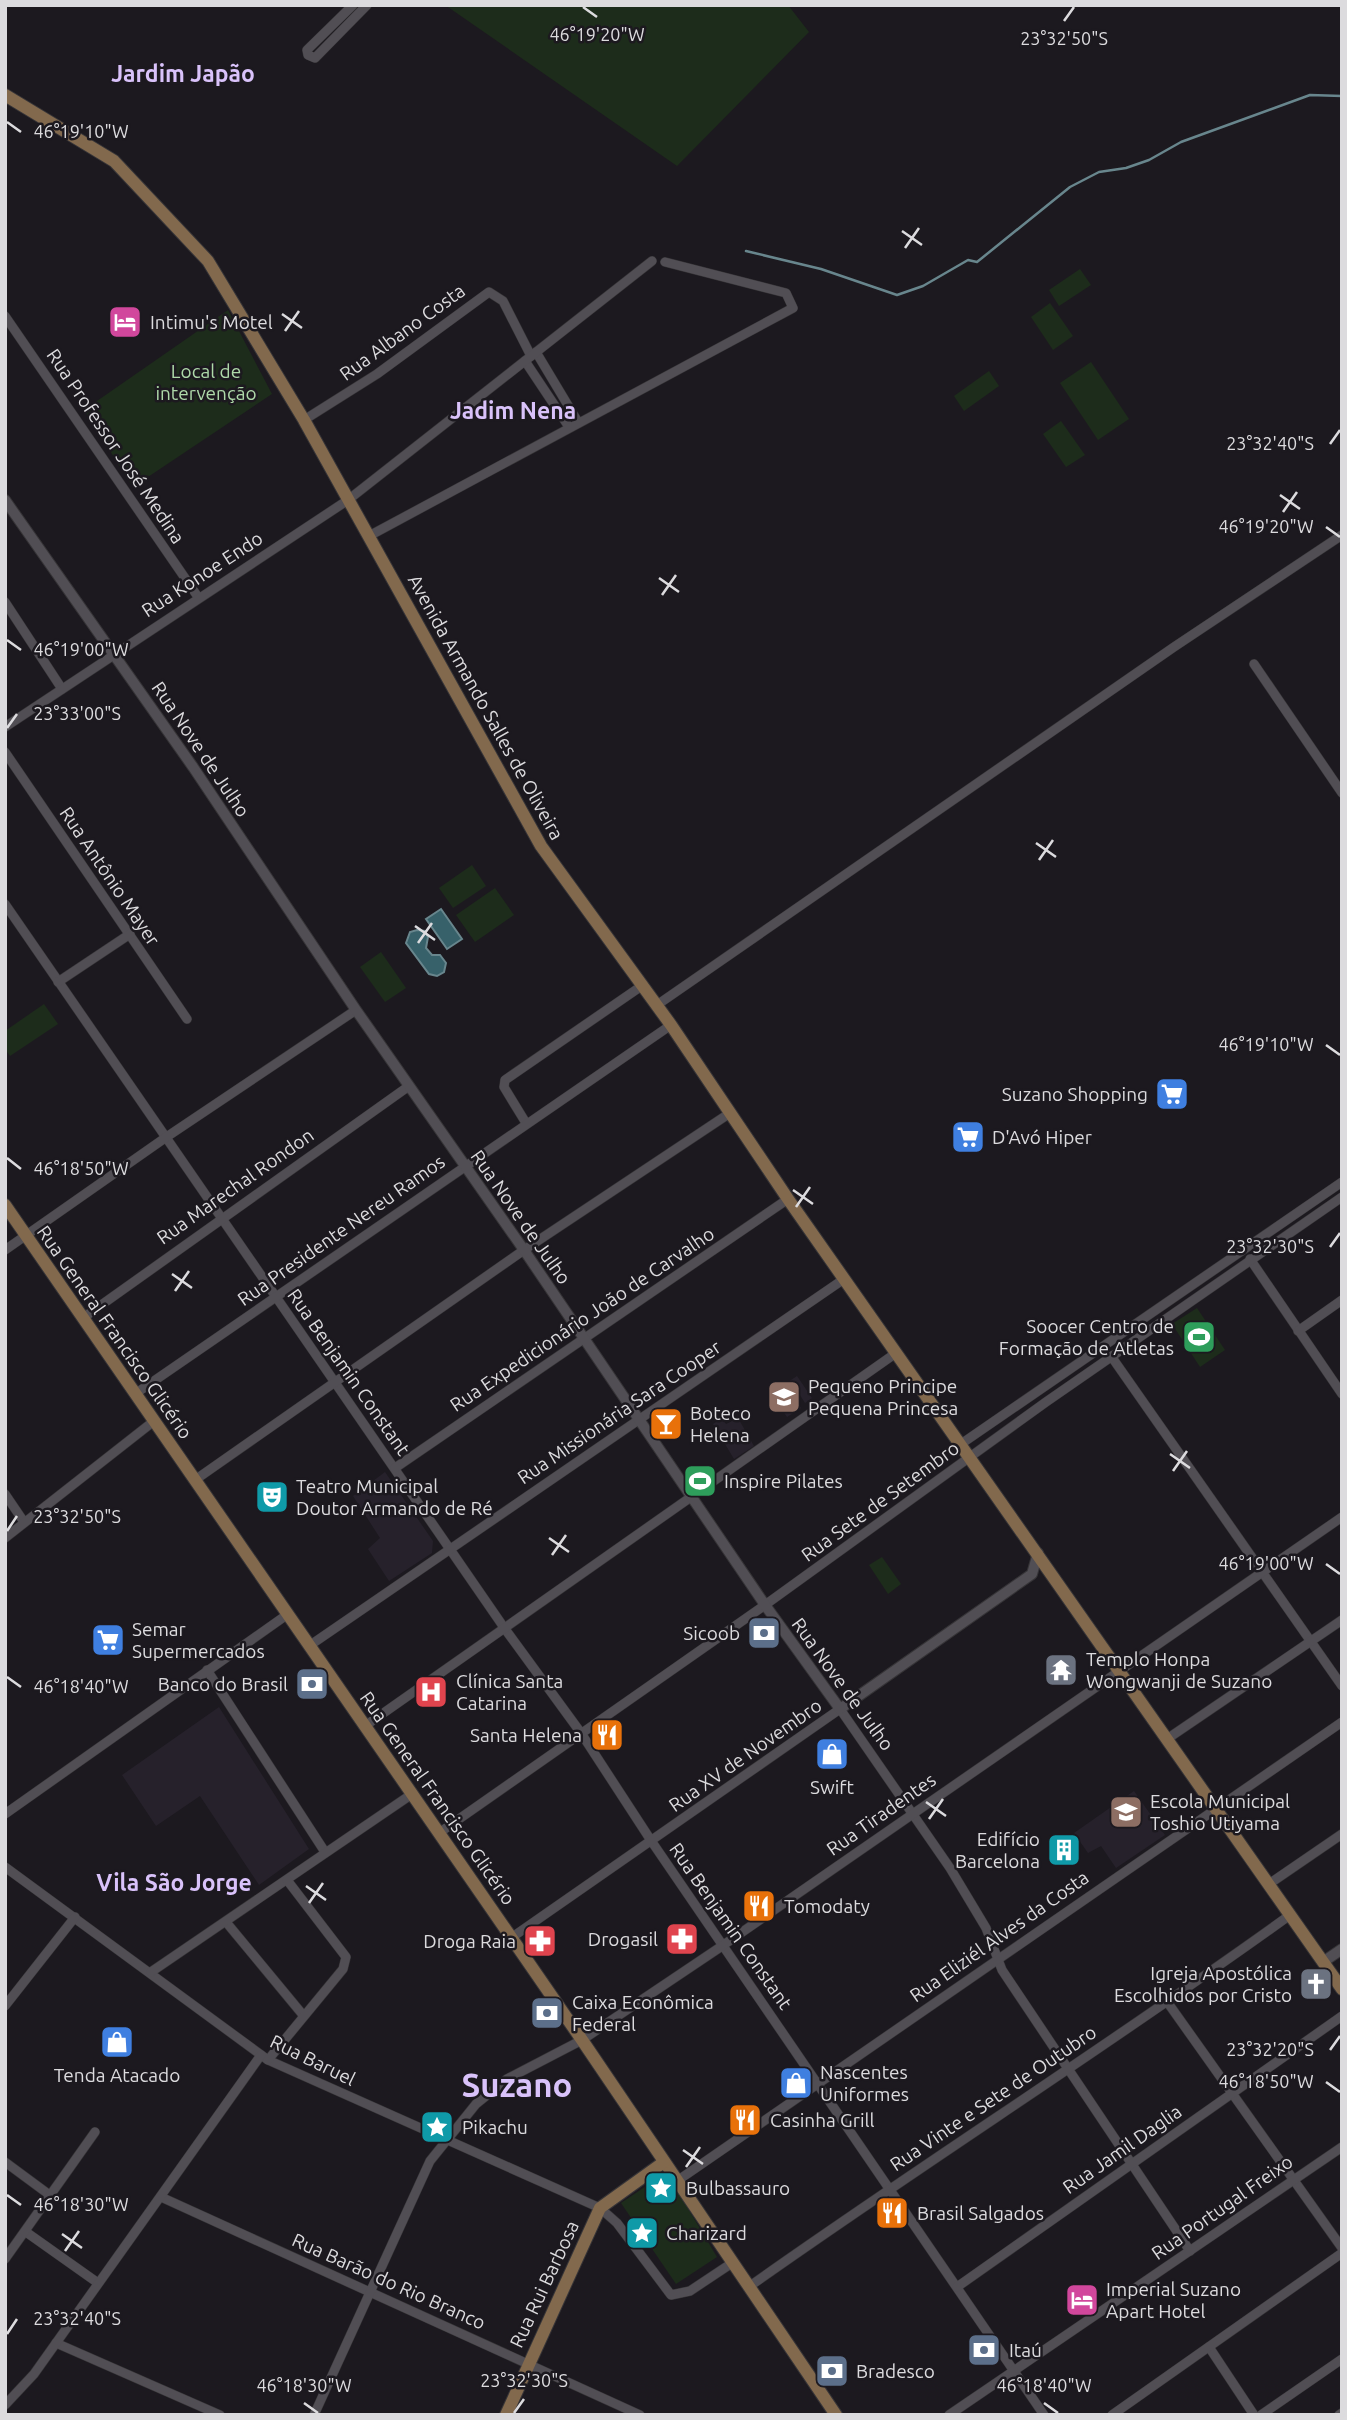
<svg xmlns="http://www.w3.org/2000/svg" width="1347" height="2420" viewBox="0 0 1347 2420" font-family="Ubuntu,sans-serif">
	<rect width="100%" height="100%" fill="#1c191f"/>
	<g fill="#26212b">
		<path d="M797,1376L812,1398L805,1403L798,1392L792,1395L801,1408L787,1417L771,1393Z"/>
		<path d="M722,1418L726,1424L738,1418L754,1446L734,1459L713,1424Z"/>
		<path d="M385,1472L433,1541L432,1553L389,1581L368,1549L380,1538L353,1496Z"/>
		<path d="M219,1707L309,1849L259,1885L200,1796L156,1826L122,1775Z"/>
		<path d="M1134,1791L1165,1835L1116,1868L1101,1846L1088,1853L1074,1833Z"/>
	</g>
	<g fill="#1d2c1b">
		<path d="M445,5H788L809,32L677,166Z"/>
		<path d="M1080,269L1091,285L1059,306L1049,290Z"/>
		<path d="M1050,303L1073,336L1053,350L1031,317Z"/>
		<path d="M228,310L272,394L133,487L84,410Z"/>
		<path d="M1091,362L1129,419L1098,440L1060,383Z"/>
		<path d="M989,371L999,386L964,411L954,396Z"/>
		<path d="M1061,421L1085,455L1066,467L1043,434Z"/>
		<path d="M472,865L486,886L453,908L439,888Z"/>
		<path d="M495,888L514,915L475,942L456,915Z"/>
		<path d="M381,952L406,988L385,1002L360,967Z"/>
		<path d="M44,1004L58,1024L10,1056L5,1049V1031Z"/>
		<path d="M1197,1308L1225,1350L1200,1367L1172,1324Z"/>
		<path d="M882,1557L901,1584L888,1594L869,1565Z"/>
		<path d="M664,2174L668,2175L717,2257L676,2284L621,2203Z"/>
	</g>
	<g fill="#37616a" stroke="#68868d" stroke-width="2">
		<path d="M441,909L462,939L447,949L426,919Z"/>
		<path d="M417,930L425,931L428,937L426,948L432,955H440L446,963L444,972L437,976L429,974L406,943L410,932Z"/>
	</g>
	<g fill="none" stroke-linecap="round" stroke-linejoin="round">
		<path stroke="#68868d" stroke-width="2.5" d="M746,251L821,269L897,295L923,286L968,260L977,262L1070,187L1099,172L1126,168L1149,160L1181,142L1310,95L1342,96"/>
		<defs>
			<g id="minor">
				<path d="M353,5L307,50L308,55L315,58L367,5"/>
				<path d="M5,316L198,597"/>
				<path d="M536,352L578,422"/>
				<path d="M525,361L569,427"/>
				<path d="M304,420L377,374L489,292L503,301L531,356"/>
				<path d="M369,536L793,308L786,293L665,262"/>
				<path d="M5,602L62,689"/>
				<path d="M1254,664L1342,793"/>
				<path d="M5,727L348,500L652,261"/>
				<path d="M5,752L187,1019"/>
				<path d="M5,904L505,1629L581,1733L652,1842L1044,2415"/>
				<path d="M58,982L130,934"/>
				<path d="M657,1005L1174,647L1342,535"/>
				<path d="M526,1123L504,1087L505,1080L643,985"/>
				<path d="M5,1250L165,1138L356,1010"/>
				<path d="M1250,1259L1342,1394"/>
				<path d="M83,1318L409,1086"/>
				<path d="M1298,1331L1342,1300"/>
				<path d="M1111,1356L1342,1686"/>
				<path d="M135,1394L671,1025"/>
				<path d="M961,1444L1342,1182"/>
				<path d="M395,1468L788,1199"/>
				<path d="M195,1480L524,1250L730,1113"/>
				<path d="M5,1494L24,1522"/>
				<path d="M5,1538L154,1421"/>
				<path d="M309,1646L844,1279"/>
				<path d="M207,1670L325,1852"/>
				<path d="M365,1726L896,1353"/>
				<path d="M1167,1739L1342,1620"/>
				<path d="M5,1814L288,1614"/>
				<path d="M439,1833L765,1605L1046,1402L1342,1197"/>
				<path d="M5,1867L268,2060L600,2208L617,2223L671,2295L690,2291L732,2263"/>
				<path d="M1269,1884L1342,1834"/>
				<path d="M226,1922L303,2015"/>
				<path d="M511,1938L840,1709L950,1868L986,1928L1002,1970L1190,2251"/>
				<path d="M151,1972L412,1794"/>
				<path d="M1168,2003L1342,2248"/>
				<path d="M5,2006L75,1917"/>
				<path d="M268,2060L343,1969L346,1957L287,1880"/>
				<path d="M5,2162L51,2196"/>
				<path d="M677,2181L1342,1722"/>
				<path d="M161,2197L640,2415"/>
				<path d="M26,2232L98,2283"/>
				<path d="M5,2259L95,2132"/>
				<path d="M750,2286C928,2160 1113,2043 1290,1915"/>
				<path d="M957,2287L1342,2016"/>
				<path d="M56,2343L220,2415"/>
				<path d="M1209,2347L1254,2415"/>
				<path d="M5,2405L34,2374L261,2055"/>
				<path d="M314,2415L430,2161L476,2104L507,2079L582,2040L722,1946L1342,1517"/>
				<path d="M949,2415L1342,2147"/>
				<path d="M1112,2415L1342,2253"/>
				<path d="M1261,2415L1342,2359"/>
				<path d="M1339,2415L1342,2413"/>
			</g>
			<g id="tertiary">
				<path d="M5,500L193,767L356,1010L524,1250L765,1605L840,1709L1032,1574L1038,1553"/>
				<path d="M1323,1962L1342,1949"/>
			</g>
			<g id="secondary">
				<path d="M5,95L114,161L208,261L304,420L541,846L671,1025L788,1199L1342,1989"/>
				<path d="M5,1205L582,2040L836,2415"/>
				<path d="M506,2415L600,2208L664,2162"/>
			</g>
		</defs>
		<use href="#minor" stroke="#363437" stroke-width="10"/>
		<use href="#tertiary" stroke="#363437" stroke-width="12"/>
		<use href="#secondary" stroke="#363437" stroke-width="14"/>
		<use href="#minor" stroke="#514e54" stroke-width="9"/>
		<use href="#tertiary" stroke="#514e54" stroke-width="10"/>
		<use href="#secondary" stroke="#82694d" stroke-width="12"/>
	</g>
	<path fill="none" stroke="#dcdbde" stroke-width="2.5" d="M583,7L597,17M1064,21L1074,7M7,122L21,132M902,231L922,245M905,248L919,228M282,314L302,328M285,331L299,311M1330,444L1340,430M1280,495L1300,509M1283,512L1297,492M1326,527L1340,537M659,578L679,592M662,595L676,575M7,640L21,650M7,728L17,714M1036,843L1056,857M1039,860L1053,840M415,926L435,940M418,943L432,923M1326,1045L1340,1055M7,1158L21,1169M793,1190L813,1204M796,1207L810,1187M1330,1247L1340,1233M172,1274L192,1288M175,1291L189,1271M1170,1454L1190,1468M1173,1471L1187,1451M7,1531L17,1516M549,1538L569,1552M552,1555L566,1535M1326,1564L1340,1574M7,1677L21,1687M926,1802L946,1816M929,1819L943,1799M306,1886L326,1900M309,1903L323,1883M1330,2050L1340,2036M1326,2082L1340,2092M683,2150L703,2164M686,2167L700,2147M7,2195L21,2205M62,2234L82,2248M65,2251L79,2231M7,2334L17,2319M304,2403L318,2413M1044,2403L1058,2413M514,2413L524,2399"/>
	<defs>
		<symbol id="hotel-square" viewBox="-11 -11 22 22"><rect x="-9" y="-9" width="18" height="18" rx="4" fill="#d1479c" stroke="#1c191f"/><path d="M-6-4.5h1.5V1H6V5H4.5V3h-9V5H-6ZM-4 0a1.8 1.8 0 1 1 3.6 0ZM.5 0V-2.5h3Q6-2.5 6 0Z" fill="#fff"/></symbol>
		<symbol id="supermarket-square" viewBox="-11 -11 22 22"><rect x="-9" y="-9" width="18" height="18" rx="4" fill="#3f7fe0" stroke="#1c191f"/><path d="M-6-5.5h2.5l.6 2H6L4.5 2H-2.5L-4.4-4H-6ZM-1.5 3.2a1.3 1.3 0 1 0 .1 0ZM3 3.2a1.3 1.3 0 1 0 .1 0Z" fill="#fff"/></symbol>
		<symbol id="stadium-square" viewBox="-11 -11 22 22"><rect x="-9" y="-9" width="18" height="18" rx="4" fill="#2e9e5b" stroke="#1c191f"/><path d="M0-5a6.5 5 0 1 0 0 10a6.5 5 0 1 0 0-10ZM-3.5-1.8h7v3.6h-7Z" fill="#fff"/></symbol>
		<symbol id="school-square" viewBox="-11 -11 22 22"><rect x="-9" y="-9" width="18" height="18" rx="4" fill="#8d6e63" stroke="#1c191f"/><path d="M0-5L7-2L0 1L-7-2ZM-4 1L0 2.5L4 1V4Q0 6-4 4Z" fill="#fff"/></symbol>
		<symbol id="bar-square" viewBox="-11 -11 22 22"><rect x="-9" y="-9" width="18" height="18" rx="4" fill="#e8710a" stroke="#1c191f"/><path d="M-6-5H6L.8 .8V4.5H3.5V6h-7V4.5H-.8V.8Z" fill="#fff"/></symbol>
		<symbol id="theatre-square" viewBox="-11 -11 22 22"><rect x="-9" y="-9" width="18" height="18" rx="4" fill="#0f9aa8" stroke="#1c191f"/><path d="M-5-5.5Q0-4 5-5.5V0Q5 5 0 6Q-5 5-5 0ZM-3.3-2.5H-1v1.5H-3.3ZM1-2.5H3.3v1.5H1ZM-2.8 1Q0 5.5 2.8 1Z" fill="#fff"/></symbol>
		<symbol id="bank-square" viewBox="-11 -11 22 22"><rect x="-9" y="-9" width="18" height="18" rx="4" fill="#5c6f8a" stroke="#1c191f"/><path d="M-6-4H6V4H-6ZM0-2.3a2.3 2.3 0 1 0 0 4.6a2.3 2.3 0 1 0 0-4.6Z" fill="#fff"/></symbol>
		<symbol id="temple-square" viewBox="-11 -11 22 22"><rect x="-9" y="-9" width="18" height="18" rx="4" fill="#6b7280" stroke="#1c191f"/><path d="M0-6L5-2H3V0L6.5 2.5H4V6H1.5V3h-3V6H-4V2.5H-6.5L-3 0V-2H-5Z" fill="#fff"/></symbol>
		<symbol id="hospital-square" viewBox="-11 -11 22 22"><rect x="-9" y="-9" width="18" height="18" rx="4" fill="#e0444e" stroke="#1c191f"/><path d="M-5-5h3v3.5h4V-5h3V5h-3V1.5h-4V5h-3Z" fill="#fff"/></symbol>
		<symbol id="restaurant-square" viewBox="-11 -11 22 22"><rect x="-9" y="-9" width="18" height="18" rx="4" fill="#e8710a" stroke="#1c191f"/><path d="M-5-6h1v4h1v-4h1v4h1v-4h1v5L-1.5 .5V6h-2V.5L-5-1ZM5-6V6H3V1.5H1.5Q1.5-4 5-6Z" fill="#fff"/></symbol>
		<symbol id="shop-square" viewBox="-11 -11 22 22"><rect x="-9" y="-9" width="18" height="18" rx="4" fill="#3f7fe0" stroke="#1c191f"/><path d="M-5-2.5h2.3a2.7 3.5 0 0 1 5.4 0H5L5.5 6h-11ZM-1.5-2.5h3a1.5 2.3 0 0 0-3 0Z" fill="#fff"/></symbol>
		<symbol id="building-square" viewBox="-11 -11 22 22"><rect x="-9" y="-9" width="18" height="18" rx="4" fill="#0f9aa8" stroke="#1c191f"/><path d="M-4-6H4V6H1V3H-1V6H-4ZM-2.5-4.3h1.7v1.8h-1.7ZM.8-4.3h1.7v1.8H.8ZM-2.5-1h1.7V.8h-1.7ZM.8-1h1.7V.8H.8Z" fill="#fff"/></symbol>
		<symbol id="pharmacy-square" viewBox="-11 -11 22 22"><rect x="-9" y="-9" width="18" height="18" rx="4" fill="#e0444e" stroke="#1c191f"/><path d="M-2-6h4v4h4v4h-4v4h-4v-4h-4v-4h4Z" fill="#fff"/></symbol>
		<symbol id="church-square" viewBox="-11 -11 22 22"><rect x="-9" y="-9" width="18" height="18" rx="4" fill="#6b7280" stroke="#1c191f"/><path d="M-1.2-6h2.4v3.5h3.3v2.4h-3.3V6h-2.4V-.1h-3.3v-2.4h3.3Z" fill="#fff"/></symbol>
		<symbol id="sight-square" viewBox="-11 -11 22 22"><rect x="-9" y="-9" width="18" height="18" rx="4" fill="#0f9aa8" stroke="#1c191f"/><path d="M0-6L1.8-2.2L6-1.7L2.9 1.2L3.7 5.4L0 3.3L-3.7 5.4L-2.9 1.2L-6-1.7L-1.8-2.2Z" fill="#fff"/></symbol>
	</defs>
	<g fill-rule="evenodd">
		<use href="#hotel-square" x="106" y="303" width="38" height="38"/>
		<use href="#supermarket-square" x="1153" y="1075" width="38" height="38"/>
		<use href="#supermarket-square" x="949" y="1118" width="38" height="38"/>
		<use href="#stadium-square" x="1180" y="1318" width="38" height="38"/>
		<use href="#school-square" x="765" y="1378" width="38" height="38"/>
		<use href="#bar-square" x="647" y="1405" width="38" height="38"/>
		<use href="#stadium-square" x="681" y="1462" width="38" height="38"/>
		<use href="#theatre-square" x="253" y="1478" width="38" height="38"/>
		<use href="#bank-square" x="745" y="1614" width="38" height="38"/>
		<use href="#supermarket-square" x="89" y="1621" width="38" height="38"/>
		<use href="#temple-square" x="1042" y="1651" width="38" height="38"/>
		<use href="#bank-square" x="293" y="1665" width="38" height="38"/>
		<use href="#hospital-square" x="412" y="1673" width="38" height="38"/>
		<use href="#restaurant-square" x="588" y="1716" width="38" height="38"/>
		<use href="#shop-square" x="813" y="1735" width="38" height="38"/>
		<use href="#school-square" x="1107" y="1793" width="38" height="38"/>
		<use href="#building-square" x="1045" y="1831" width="38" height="38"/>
		<use href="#restaurant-square" x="740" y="1887" width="38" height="38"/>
		<use href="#pharmacy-square" x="663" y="1920" width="38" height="38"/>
		<use href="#pharmacy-square" x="521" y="1922" width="38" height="38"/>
		<use href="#church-square" x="1297" y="1965" width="38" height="38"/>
		<use href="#bank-square" x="528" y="1994" width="38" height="38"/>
		<use href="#shop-square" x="98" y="2023" width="38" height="38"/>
		<use href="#shop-square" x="777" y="2064" width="38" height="38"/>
		<use href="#restaurant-square" x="726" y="2101" width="38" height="38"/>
		<use href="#sight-square" x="418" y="2108" width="38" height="38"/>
		<use href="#sight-square" x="642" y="2169" width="38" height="38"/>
		<use href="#restaurant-square" x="873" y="2194" width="38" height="38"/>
		<use href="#sight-square" x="623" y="2214" width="38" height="38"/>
		<use href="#hotel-square" x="1063" y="2281" width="38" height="38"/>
		<use href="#bank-square" x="965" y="2331" width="38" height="38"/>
		<use href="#bank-square" x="813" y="2352" width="38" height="38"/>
	</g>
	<g text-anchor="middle" stroke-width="5" stroke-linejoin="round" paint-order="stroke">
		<g font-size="19" fill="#dcdbde" stroke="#1c191f" text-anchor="start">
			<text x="150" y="329">Intimu's Motel</text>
			<text x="1148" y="1101" text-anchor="end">Suzano Shopping</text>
			<text x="992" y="1144">D'Avó Hiper</text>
			<text x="1174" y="1333" text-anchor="end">Soocer Centro de<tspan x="1174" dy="22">Formação de Atletas</tspan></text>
			<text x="808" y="1393">Pequeno Principe<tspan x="808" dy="22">Pequena Princesa</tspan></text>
			<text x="690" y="1420">Boteco<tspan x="690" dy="22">Helena</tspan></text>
			<text x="724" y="1488">Inspire Pilates</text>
			<text x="296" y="1493">Teatro Municipal<tspan x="296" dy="22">Doutor Armando de Ré</tspan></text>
			<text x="132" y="1636">Semar<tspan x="132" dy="22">Supermercados</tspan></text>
			<text x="740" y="1640" text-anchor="end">Sicoob</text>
			<text x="1086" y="1666">Templo Honpa<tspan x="1086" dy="22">Wongwanji de Suzano</tspan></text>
			<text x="456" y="1688">Clínica Santa<tspan x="456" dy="22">Catarina</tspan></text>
			<text x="288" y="1691" text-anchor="end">Banco do Brasil</text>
			<text x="582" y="1742" text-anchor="end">Santa Helena</text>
			<text x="832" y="1794" text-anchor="middle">Swift</text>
			<text x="1150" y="1808">Escola Municipal<tspan x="1150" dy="22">Toshio Utiyama</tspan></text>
			<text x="1040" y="1846" text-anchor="end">Edifício<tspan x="1040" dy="22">Barcelona</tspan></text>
			<text x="784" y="1913">Tomodaty</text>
			<text x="658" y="1946" text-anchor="end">Drogasil</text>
			<text x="516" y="1948" text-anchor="end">Droga Raia</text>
			<text x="1292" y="1980" text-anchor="end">Igreja Apostólica<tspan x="1292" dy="22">Escolhidos por Cristo</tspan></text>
			<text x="572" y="2009">Caixa Econômica<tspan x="572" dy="22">Federal</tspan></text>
			<text x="820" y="2079">Nascentes<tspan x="820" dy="22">Uniformes</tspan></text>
			<text x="117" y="2082" text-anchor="middle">Tenda Atacado</text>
			<text x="770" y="2127">Casinha Grill</text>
			<text x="462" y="2134">Pikachu</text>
			<text x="686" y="2195">Bulbassauro</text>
			<text x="917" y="2220">Brasil Salgados</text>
			<text x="666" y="2240">Charizard</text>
			<text x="1106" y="2296">Imperial Suzano<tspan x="1106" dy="22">Apart Hotel</tspan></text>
			<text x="1009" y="2357">Itaú</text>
			<text x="856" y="2378">Bradesco</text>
		</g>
		<g font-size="19" fill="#dcdbde" stroke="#1c191f">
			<text transform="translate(402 332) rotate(-36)" y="7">Rua Albano Costa</text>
			<text transform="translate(116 446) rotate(56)" y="7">Rua Professor José Medina</text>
			<text transform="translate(202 574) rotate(-33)" y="7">Rua Konoe Endo</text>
			<text transform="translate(486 707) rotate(61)" y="7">Avenida Armando Salles de Oliveira</text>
			<text transform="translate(201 749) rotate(56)" y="7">Rua Nove de Julho</text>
			<text transform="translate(110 876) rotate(56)" y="7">Rua Antônio Mayer</text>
			<text transform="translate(235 1186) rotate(-35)" y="7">Rua Marechal Rondon</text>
			<text transform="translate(521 1217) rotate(55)" y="7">Rua Nove de Julho</text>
			<text transform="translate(341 1230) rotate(-35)" y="7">Rua Presidente Nereu Ramos</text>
			<text transform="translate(582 1319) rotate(-34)" y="7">Rua Expedicionário João de Carvalho</text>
			<text transform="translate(115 1332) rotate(55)" y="7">Rua General Francisco Glicério</text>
			<text transform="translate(349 1372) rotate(55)" y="7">Rua Benjamin Constant</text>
			<text transform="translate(619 1412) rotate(-34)" y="7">Rua Missionária Sara Cooper</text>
			<text transform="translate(880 1501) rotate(-36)" y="7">Rua Sete de Setembro</text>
			<text transform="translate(843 1684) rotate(54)" y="7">Rua Nove de Julho</text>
			<text transform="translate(745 1755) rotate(-35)" y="7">Rua XV de Novembro</text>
			<text transform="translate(438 1798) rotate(55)" y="7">Rua General Francisco Glicério</text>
			<text transform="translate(881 1814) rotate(-35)" y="7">Rua Tiradentes</text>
			<text transform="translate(731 1926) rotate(55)" y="7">Rua Benjamin Constant</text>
			<text transform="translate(999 1936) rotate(-35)" y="7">Rua Eliziél Alves da Costa</text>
			<text transform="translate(313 2060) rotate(26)" y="7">Rua Baruel</text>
			<text transform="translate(993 2098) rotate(-34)" y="7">Rua Vinte e Sete de Outubro</text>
			<text transform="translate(1122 2149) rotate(-35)" y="7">Rua Jamil Daglia</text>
			<text transform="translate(1222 2207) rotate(-35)" y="7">Rua Portugal Freixo</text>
			<text transform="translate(389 2281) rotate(24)" y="7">Rua Barão do Rio Branco</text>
			<text transform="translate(544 2284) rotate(-65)" y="7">Rua Rui Barbosa</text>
		</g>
		<g font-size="19" fill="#aed9a9" stroke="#1c191f">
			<text x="206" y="378">Local de<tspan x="206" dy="22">intervenção</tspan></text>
		</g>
		<g font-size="23" font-weight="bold" fill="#d9c2fa" stroke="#1c191f">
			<text x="183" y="82">Jardim Japão</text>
			<text x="513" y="419">Jadim Nena</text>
			<text x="174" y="1891">Vila São Jorge</text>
		</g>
		<g font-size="33" font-weight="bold" fill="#d9c2fa" stroke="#1c191f">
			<text x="517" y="2097">Suzano</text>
		</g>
	</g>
	<g font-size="18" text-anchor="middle" fill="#dcdbde" stroke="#1c191f" stroke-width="5" stroke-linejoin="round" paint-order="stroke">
		<text x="597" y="41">46°19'20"W</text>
		<text x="1064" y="45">23°32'50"S</text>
		<text x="81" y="138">46°19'10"W</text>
		<text x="1270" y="450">23°32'40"S</text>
		<text x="1266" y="533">46°19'20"W</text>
		<text x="81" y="656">46°19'00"W</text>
		<text x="77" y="720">23°33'00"S</text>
		<text x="1266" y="1051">46°19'10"W</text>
		<text x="81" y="1175">46°18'50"W</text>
		<text x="1270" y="1253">23°32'30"S</text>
		<text x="77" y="1523">23°32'50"S</text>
		<text x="1266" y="1570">46°19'00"W</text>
		<text x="81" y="1693">46°18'40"W</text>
		<text x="1270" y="2056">23°32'20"S</text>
		<text x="1266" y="2088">46°18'50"W</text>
		<text x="81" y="2211">46°18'30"W</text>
		<text x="77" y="2325">23°32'40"S</text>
		<text x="524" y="2387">23°32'30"S</text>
		<text x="304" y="2392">46°18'30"W</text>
		<text x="1044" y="2392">46°18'40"W</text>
	</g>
	<rect width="1347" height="2420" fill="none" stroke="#dcdbde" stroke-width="14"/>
</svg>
